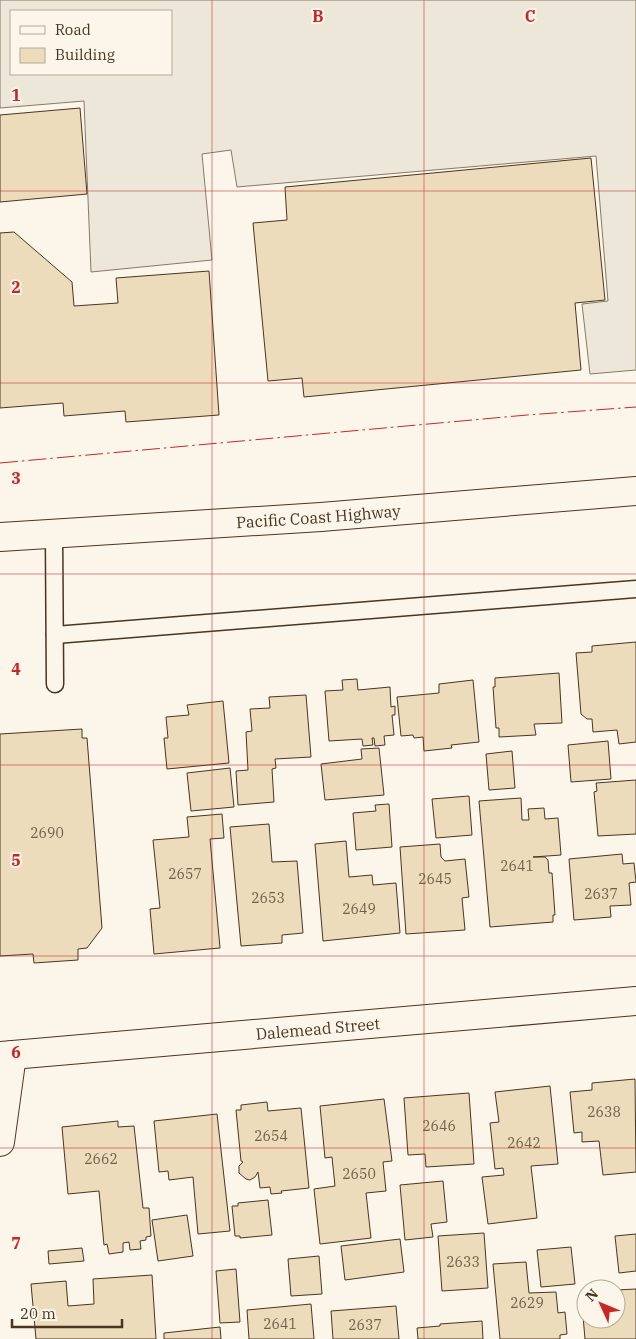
<svg xmlns="http://www.w3.org/2000/svg" width="636" height="1339" viewBox="0 0 636 1339" font-family="'IBM Plex Serif',serif">
	<rect width="100%" height="100%" fill="#fbf6e9"/>
	<path fill="#ede7d9" stroke="#887966" fill-rule="evenodd" d="M0,0H636V370L590,374L582,304L608,301L596,156L237,187L231,150L202,154L212,260L91,272L84,101L0,108ZM11,11H171V74H11Z"/>
	<g fill="#ecdcbc" stroke="#4a3520">
		<path d="M80,108L87,194L0,202V115Z"/>
		<path d="M591,158L605,300L575,303L581,370L304,397L302,378L268,381L253,223L287,220L285,187Z"/>
		<path d="M14,232L72,282L74,306L118,303L116,278L209,271L219,415L126,422L125,411L64,416L63,403L0,408V233Z"/>
		<path d="M636,642V742L619,744L617,730L593,732L592,719H587L581,714L576,653L592,652V646Z"/>
		<path d="M559,673L562,723L534,724L536,735L499,737V728H496L493,687H495V678Z"/>
		<path d="M357,679L358,690L390,687L391,707L395,706V715H392L394,735L384,736L385,745L375,746L374,738H372L373,745L363,746L362,739L329,741L325,691L343,690L342,680Z"/>
		<path d="M473,680L479,742L451,745L452,748L424,751L423,737L414,738L413,735L401,736L397,697L439,693V684Z"/>
		<path d="M306,695L311,757L275,759L276,768L272,769L274,802L238,805L236,771L248,770L246,732L252,731L250,709L270,708L269,697Z"/>
		<path d="M223,701L229,763L167,769L164,738H168L166,717L189,715L187,705Z"/>
		<path d="M82,729V738H87L102,928L87,948L78,949V960L34,963L33,954L0,956V734Z"/>
		<path d="M608,741L611,779L571,782L568,745Z"/>
		<path d="M379,748L384,795L325,800L321,764L362,759L361,749Z"/>
		<path d="M512,751L515,788L489,790L486,754Z"/>
		<path d="M230,768L234,807L191,811L187,773Z"/>
		<path d="M636,780V834L598,836L594,792L597,791L596,783Z"/>
		<path d="M469,796L472,835L436,838L432,799Z"/>
		<path d="M521,798L522,820H529L528,809L544,808L545,819L558,818L561,855L533,857H545L548,860L549,873H552L555,915H553V922L490,927L479,801Z"/>
		<path d="M389,804L392,847L356,850L353,813L376,811L375,805Z"/>
		<path d="M222,814L224,838L210,839L220,948L154,954L150,909L160,908L153,840L189,837L187,817Z"/>
		<path d="M269,824L272,862L297,861L303,933L282,935V943L241,946L230,827Z"/>
		<path d="M346,841L349,877L372,875L373,885L396,883L400,933L323,941L315,844Z"/>
		<path d="M440,844L441,857L445,861L465,859L469,897L462,898L465,930L406,934L400,847Z"/>
		<path d="M622,854L623,864L634,863L636,882L629,883L631,905L610,906L611,917L574,920L569,859Z"/>
		<path d="M635,1079L636,1172L603,1175L599,1141L582,1142V1132L574,1133L570,1092L592,1090V1083Z"/>
		<path d="M550,1086L558,1164L531,1166L537,1218L488,1224L482,1177L504,1175L503,1168L495,1169L490,1123L499,1122L495,1092Z"/>
		<path d="M469,1093L474,1164L426,1167L425,1154L408,1155L404,1098Z"/>
		<path d="M384,1099L392,1161L383,1162L386,1191L366,1193L371,1238L320,1244L314,1189L335,1186L332,1157L325,1158L320,1106Z"/>
		<path d="M267,1102L268,1111L301,1108L309,1188L281,1191L282,1193L271,1194L270,1187L260,1188L258,1172L255,1177L250,1180L246,1179L239,1173V1166L243,1162L241,1161L236,1110H241V1105Z"/>
		<path d="M217,1114L230,1231L198,1234L193,1177L169,1180L168,1171L159,1172L154,1121Z"/>
		<path d="M118,1121V1127L134,1126L143,1208H149L151,1236L146,1237V1240L140,1241L141,1249L130,1250L129,1242L123,1243V1252L109,1254L107,1244L104,1245L99,1191L68,1194L62,1127Z"/>
		<path d="M443,1181L447,1222L431,1224L433,1237L405,1240L400,1185Z"/>
		<path d="M268,1200L272,1235L240,1238V1236H235L232,1206H238V1203Z"/>
		<path d="M187,1215L193,1256L158,1261L152,1220Z"/>
		<path d="M484,1233L488,1288L442,1291L438,1236Z"/>
		<path d="M636,1234V1271L619,1273L615,1236Z"/>
		<path d="M400,1239L404,1272L345,1280L341,1246Z"/>
		<path d="M571,1247L575,1284L541,1287L537,1250Z"/>
		<path d="M82,1248L84,1261L49,1264L48,1251Z"/>
		<path d="M319,1256L322,1294L291,1296L288,1259Z"/>
		<path d="M526,1262L529,1293L556,1292L558,1313L565,1312L567,1334L560,1335V1339H500L493,1264Z"/>
		<path d="M236,1269L240,1322L220,1323L216,1271Z"/>
		<path d="M152,1275L156,1339H36L31,1284L66,1281L68,1306L94,1304L93,1279Z"/>
		<path d="M636,1289V1339H585L581,1293L586,1292V1319H616V1290Z"/>
		<path d="M311,1304L314,1339H249L247,1310Z"/>
		<path d="M396,1306L399,1339H333L331,1311Z"/>
		<path d="M482,1321L483,1339H418L417,1328L440,1326V1324Z"/>
		<path d="M220,1327L221,1339H164V1333Z"/>
	</g>
	<g fill="none" stroke-linecap="round" stroke-linejoin="round">
		<defs>
			<g id="service">
				<path d="M54,534L55,684"/>
				<path d="M55,635L636,589"/>
			</g>
			<g id="minor">
				<path id="s1" d="M0,1056L636,1001"/>
				<path d="M0,1142L12,1055"/>
			</g>
			<g id="trunk">
				<path id="s2" d="M0,537L321,517L636,491"/>
			</g>
		</defs>
		<use href="#service" stroke="#4a3520" stroke-width="19"/>
		<use href="#minor" stroke="#4a3520" stroke-width="30"/>
		<use href="#trunk" stroke="#4a3520" stroke-width="30"/>
		<use href="#service" stroke="#fbf6e9" stroke-width="16"/>
		<use href="#minor" stroke="#fbf6e9" stroke-width="28"/>
		<use href="#trunk" stroke="#fbf6e9" stroke-width="28"/>
		<path stroke="#c62828" stroke-width="1" stroke-dasharray="18 4 2.5 4" stroke-linecap="butt" d="M0,463L527,415L636,407"/>
	</g>
	<path fill="none" stroke="#c62828" stroke-width="1" stroke-opacity="0.55" d="M212,0V1339M424,0V1339M0,191H636M0,383H636M0,574H636M0,765H636M0,956H636M0,1148H636"/>
	<g text-anchor="middle" stroke-width="4" stroke-linejoin="round" paint-order="stroke">
		<g font-size="14" fill="#725f47">
			<text x="47" y="838">2690</text>
			<text x="517" y="871">2641</text>
			<text x="185" y="879">2657</text>
			<text x="435" y="884">2645</text>
			<text x="601" y="899">2637</text>
			<text x="268" y="903">2653</text>
			<text x="359" y="914">2649</text>
			<text x="604" y="1117">2638</text>
			<text x="439" y="1131">2646</text>
			<text x="271" y="1141">2654</text>
			<text x="524" y="1148">2642</text>
			<text x="101" y="1164">2662</text>
			<text x="359" y="1179">2650</text>
			<text x="463" y="1267">2633</text>
			<text x="527" y="1308">2629</text>
			<text x="280" y="1329">2641</text>
			<text x="365" y="1330">2637</text>
		</g>
		<g font-size="16" fill="#4a3520" stroke="#fbf6e9">
			<text dy="6" stroke="none"><textPath href="#s2" startOffset="319">Pacific Coast Highway</textPath></text>
			<text dy="6" stroke="none"><textPath href="#s1" startOffset="319">Dalemead Street</textPath></text>
		</g>
	</g>
	<g font-size="16" text-anchor="middle" font-weight="bold" fill="#c62828" stroke="#fbf6e9" stroke-width="4" stroke-linejoin="round" paint-order="stroke">
		<text x="318" y="22">B</text>
		<text x="530" y="22">C</text>
		<text x="16" y="101">1</text>
		<text x="16" y="293">2</text>
		<text x="16" y="484">3</text>
		<text x="16" y="675">4</text>
		<text x="16" y="866">5</text>
		<text x="16" y="1058">6</text>
		<text x="16" y="1249">7</text>
	</g>
	<rect x="10" y="10" width="162" height="65" fill="#fbf6e9" stroke="#b4a999"/>
	<rect x="20" y="26" width="25" height="8" fill="#fbf6e9" stroke="#b4a999"/>
	<text x="55" y="35" font-size="15" fill="#4a3520">Road</text>
	<rect x="20" y="48" width="25" height="15" fill="#ecdcbc" stroke="#b4a999"/>
	<text x="55" y="60" font-size="15" fill="#4a3520">Building</text>
	<g transform="translate(601 1304) rotate(314)"><circle r="24" fill="#fbf6e9" stroke="#b4a999"/>
	<path d="M0-4L9 19L0 12L-9 19Z" fill="#c62828"/>
	<text y="-8" font-size="14" font-weight="bold" text-anchor="middle" fill="#4a3520">N</text>
	</g>
	<path d="M12 1319v8h110v-8" fill="none" stroke="#4a3520" stroke-width="2.5"/>
	<text x="20" y="1319" font-size="15" fill="#4a3520" stroke="#fbf6e9" stroke-width="4" paint-order="stroke">20 m</text>
</svg>
